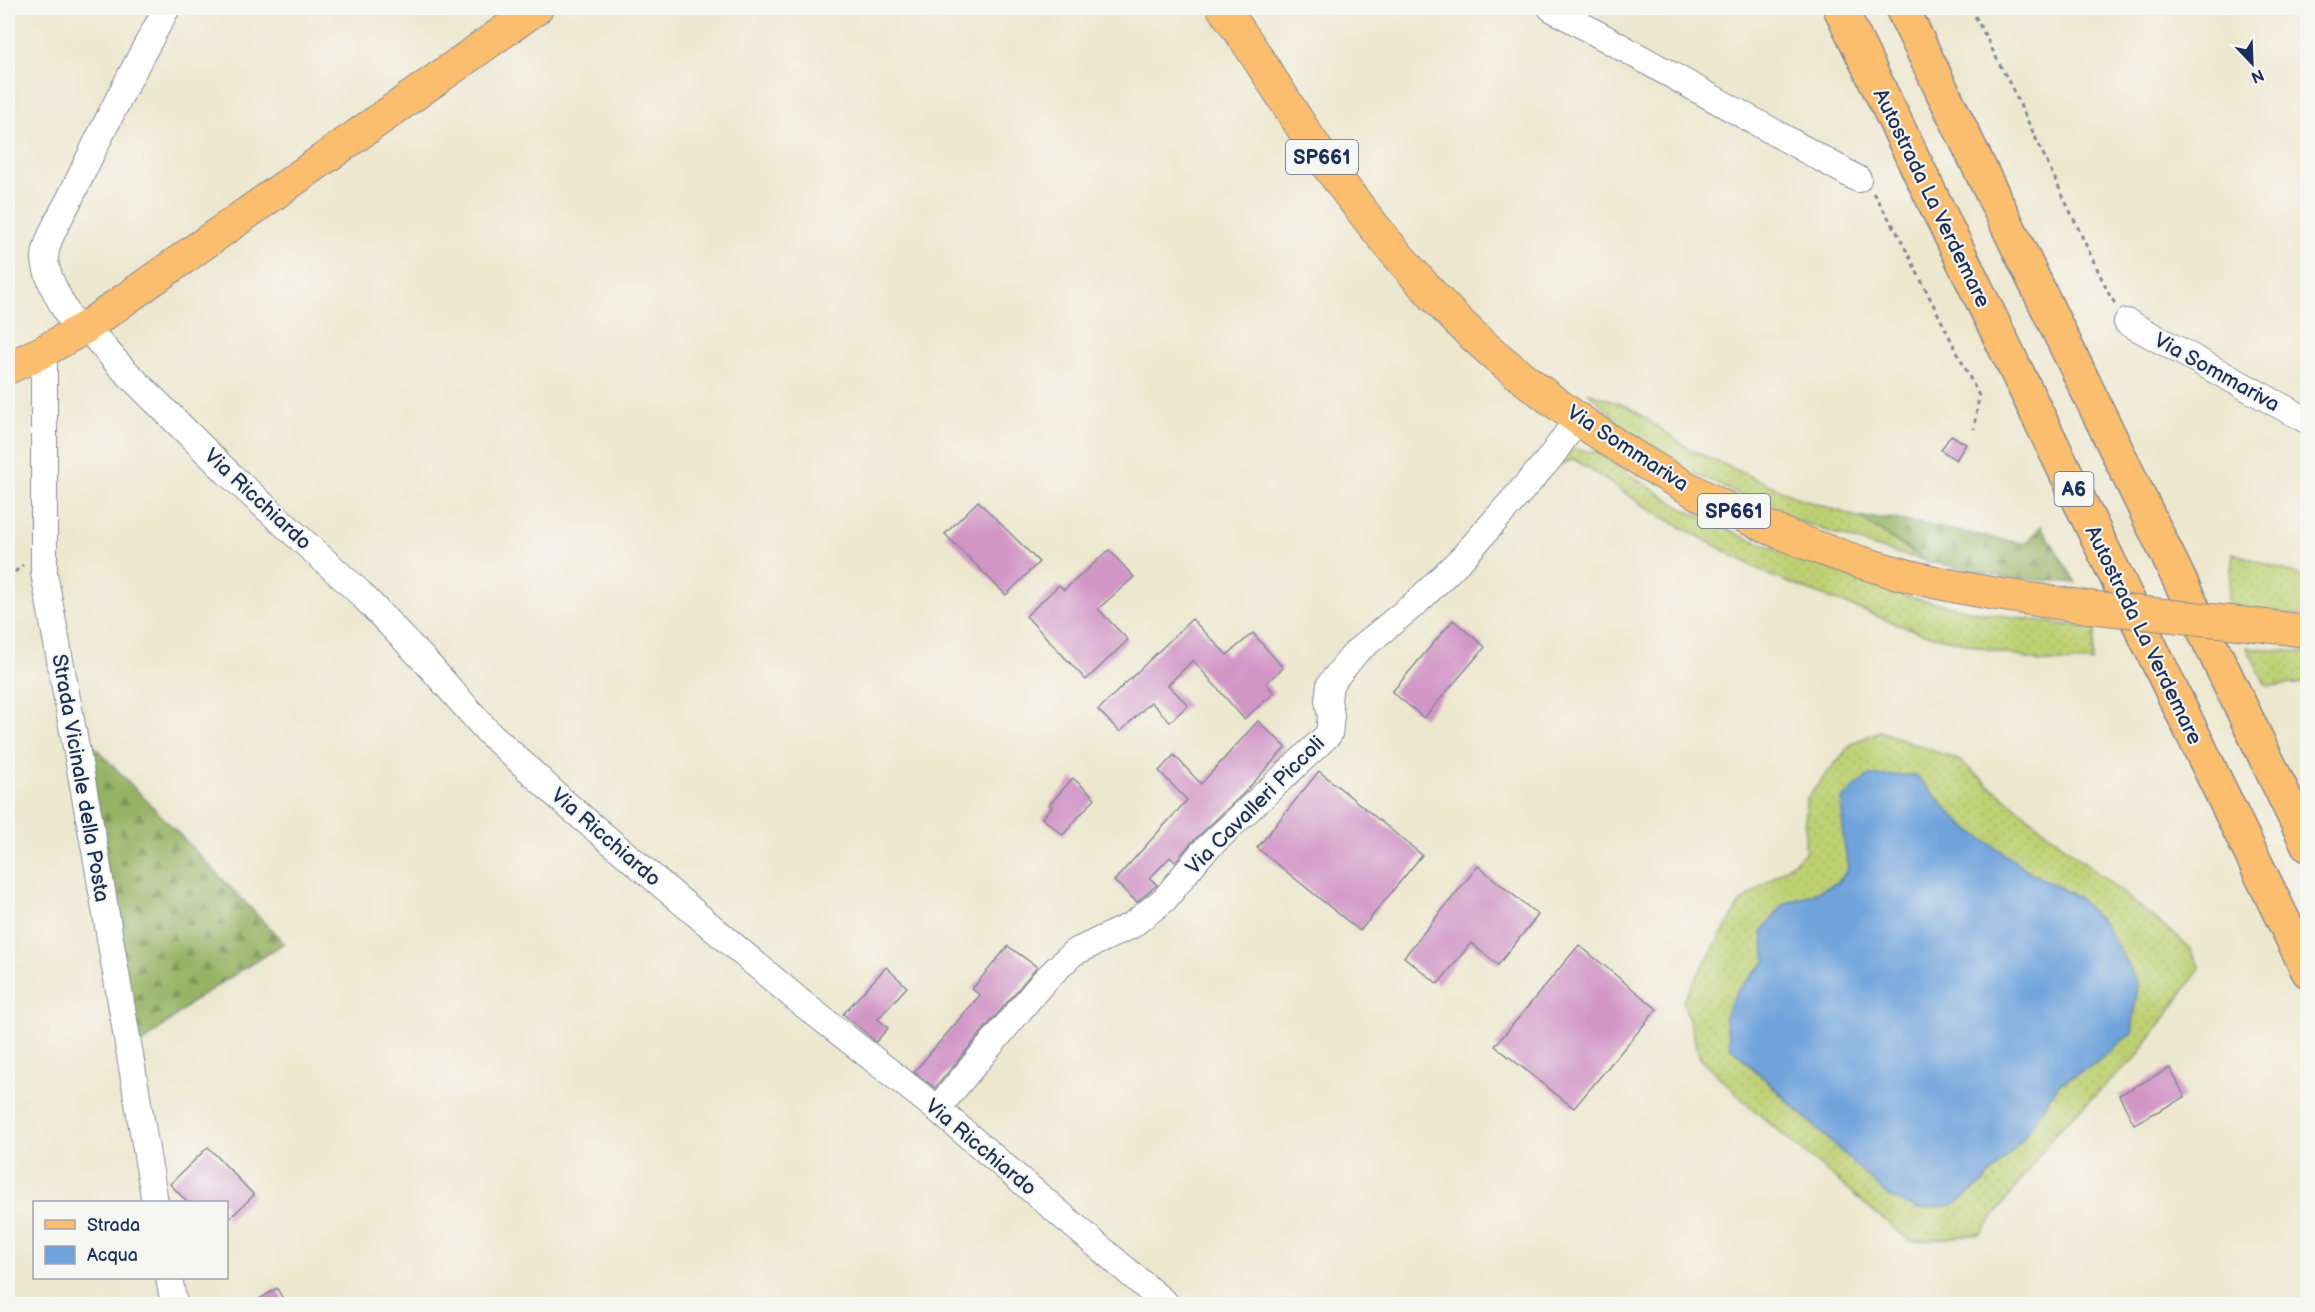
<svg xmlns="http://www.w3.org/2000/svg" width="2315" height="1312" viewBox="0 0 2315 1312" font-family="'Balsamiq Sans',sans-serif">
	<defs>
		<pattern id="grass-dots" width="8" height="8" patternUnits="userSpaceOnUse" patternTransform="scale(1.5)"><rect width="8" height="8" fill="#bfd073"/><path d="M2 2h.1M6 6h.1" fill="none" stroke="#a4b366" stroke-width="1.8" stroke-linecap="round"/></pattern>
		<pattern id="forest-firs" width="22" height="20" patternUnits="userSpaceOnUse" patternTransform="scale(1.5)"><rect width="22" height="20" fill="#97b265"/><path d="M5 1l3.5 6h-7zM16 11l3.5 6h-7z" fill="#7a9156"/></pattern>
	</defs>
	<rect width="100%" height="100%" fill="#f6f6f2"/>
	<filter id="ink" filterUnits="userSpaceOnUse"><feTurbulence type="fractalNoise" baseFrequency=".0167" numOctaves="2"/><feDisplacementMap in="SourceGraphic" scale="12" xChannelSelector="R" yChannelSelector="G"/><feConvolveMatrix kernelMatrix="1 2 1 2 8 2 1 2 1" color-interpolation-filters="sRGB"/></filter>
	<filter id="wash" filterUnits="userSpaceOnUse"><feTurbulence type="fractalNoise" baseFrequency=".008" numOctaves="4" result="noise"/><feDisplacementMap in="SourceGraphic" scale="24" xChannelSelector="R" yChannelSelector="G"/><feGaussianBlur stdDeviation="1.35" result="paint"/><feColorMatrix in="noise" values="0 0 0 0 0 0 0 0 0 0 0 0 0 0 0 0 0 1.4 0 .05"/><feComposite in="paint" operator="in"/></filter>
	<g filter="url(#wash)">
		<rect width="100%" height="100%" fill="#ede7ce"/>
		<g fill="url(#grass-dots)" stroke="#6d8068" stroke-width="1.5" fill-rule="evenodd">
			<path d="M1588,392L1631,408L1689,449L1801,499L1860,518L1926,561L1875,547L1801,522L1701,477L1623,427Z"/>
			<path d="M1570,449L1595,452L1680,507L1744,537L1905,596L1978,612L2096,629L2092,662H2041L1919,632L1771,576L1657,514L1574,459L1556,467Z"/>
			<path d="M2233,553L2307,578V616L2227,607Z"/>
			<path d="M2247,647L2307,653V683L2266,686Z"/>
			<path d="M1880,731L1958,760L2188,946L2200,968L2136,1058L2060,1127L1981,1234L1910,1242L1749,1106L1700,1058L1683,1000L1740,903L1805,853L1806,799L1852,743ZM1915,775L1964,826L2035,875L2078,897L2094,1064L2058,1085L2021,1141L1985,1181L1954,1205L1917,1209L1888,1195L1731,1047L1737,991L1766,961L1784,904C1801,898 1843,888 1848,868C1850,859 1844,844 1843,835Z"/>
		</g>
		<g fill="url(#forest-firs)" stroke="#597062" stroke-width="1.5">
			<path d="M1860,518H1889L2026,544L2041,526L2076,583L2009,578L1926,561Z"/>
			<path d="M86,738L284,943L196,999L135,1049Z"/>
		</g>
		<path fill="#6fa3db" stroke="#45699c" stroke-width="1.5" d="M1915,775L1964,826L2035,875L2078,897L2105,925L2138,983L2132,1033L2094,1064L2058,1085L2021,1141L1985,1181L1954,1205L1917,1209L1888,1196L1731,1047L1724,1018L1737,991L1766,961L1762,931L1784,904L1813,894L1840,881L1848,868L1843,835L1842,799L1868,776Z"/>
		<g id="blocks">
			<g fill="#d195c6">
				<path d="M1951,435L1966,444L1956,460L1941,450Z"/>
				<path d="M978,501L1039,562L1006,595L945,534Z"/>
				<path d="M1109,550L1134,577L1098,609L1128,640L1086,680L1026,616L1059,585L1064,590Z"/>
				<path d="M1192,619L1227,655L1253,633L1283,668L1266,683L1274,693L1244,719L1193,660L1168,685L1188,705L1170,722L1151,702L1120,732L1098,710Z"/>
				<path d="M1453,620L1485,647L1424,718L1392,692Z"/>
				<path d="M1258,721L1286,747L1243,794L1191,843L1175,862L1170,857L1150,878L1157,885L1137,902L1114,881L1187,800L1159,771L1174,755L1201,784Z"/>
				<path d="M1319,771L1422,855L1360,931L1257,848Z"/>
				<path d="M1073,778L1095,798L1063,835L1042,818L1052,807L1049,805Z"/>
				<path d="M1478,866L1538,915L1498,965L1471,943L1438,984L1404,957Z"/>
				<path d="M1579,945L1657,1009L1574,1108L1495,1046Z"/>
				<path d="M1008,946L1037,967L935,1088L914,1072L980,995L972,989Z"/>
				<path d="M886,967L907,987L878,1019L888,1028L876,1042L843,1014Z"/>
				<path d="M2170,1068L2185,1097L2134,1124L2119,1095Z"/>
				<path d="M208,1147L254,1195L226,1222V1203H188L170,1184Z"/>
				<path d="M277,1288L286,1305H250Z"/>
			</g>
		</g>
	</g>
	<g filter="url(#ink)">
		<use href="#blocks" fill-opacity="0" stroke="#848b96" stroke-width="1.5"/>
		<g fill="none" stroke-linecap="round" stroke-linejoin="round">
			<defs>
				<g id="minor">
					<path d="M1551,8L1858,179"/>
					<path d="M2127,322L2308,421"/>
					<path d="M86,327L120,366L229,474L359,592L426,662L487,731L565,803L798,1000L937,1109L1166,1304"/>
					<path d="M77,332C68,314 44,277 45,257C47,236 63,213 72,194C102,130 133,69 167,8"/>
					<path d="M44,351V573L96,856L155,1202"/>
					<path d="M937,1109L1044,981L1073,953L1132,925L1165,899L1201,854L1329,734L1331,716L1328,700L1330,684L1356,652L1417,602L1464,556L1550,458L1578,418"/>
					<path d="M169,1278L174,1304"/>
				</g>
				<g id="major">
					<path d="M1223,8C1257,53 1285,103 1317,150C1334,176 1354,201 1373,225C1412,274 1454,322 1502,361C1615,454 1746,531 1887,570C1953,589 2020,598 2088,607"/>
					<path d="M8,368L44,351L86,327L537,8"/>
					<path d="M2239,623L2308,631"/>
				</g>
				<g id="highway">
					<path d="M1840,8L2308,971"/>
					<path d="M1902,8L2308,845"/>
				</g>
			</defs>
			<use href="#minor" stroke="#848b96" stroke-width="28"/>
			<use href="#major" stroke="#848b96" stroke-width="34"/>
			<use href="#highway" stroke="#848b96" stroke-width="36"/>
			<g stroke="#848b96" stroke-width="3" stroke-dasharray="4.5 4.5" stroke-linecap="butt">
				<path d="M1971,8L2015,94L2109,294L2116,305"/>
				<path d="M1873,193L1896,230L1979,396L1974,429"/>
				<path d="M8,578L23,565"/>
			</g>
			<use href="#minor" stroke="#fff" stroke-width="26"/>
			<use href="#major" stroke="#fbbd6e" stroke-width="32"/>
			<use href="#highway" stroke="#fbbd6e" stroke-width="33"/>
			<defs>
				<path id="major-bridge" d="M2088,607L2239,623"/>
			</defs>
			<use href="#major-bridge" stroke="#848b96" stroke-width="34" stroke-linecap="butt"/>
			<use href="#major-bridge" stroke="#fbbd6e" stroke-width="32"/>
		</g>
	</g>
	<g text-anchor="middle" stroke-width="4.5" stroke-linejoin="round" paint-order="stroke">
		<g fill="#f6f6f2" stroke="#5d6b8a" stroke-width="1.5">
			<rect x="1286" y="140" width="72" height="34" rx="4.5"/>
			<rect x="2054.5" y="472" width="39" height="34" rx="4.5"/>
			<rect x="1698" y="494" width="72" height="34" rx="4.5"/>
		</g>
		<g font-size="20" font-weight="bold" fill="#1b2f5e">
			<text x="1322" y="164">SP661</text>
			<text x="2074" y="496">A6</text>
			<text x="1734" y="518">SP661</text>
		</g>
		<g font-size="21" fill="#1b2f5e" stroke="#f6f6f2">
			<text transform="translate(1932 198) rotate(64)" y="7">Autostrada La Verdemare</text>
			<text transform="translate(2217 372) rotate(29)" y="7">Via Sommariva</text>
			<text transform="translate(1628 448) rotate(33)" y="7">Via Sommariva</text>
			<text transform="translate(258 499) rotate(43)" y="7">Via Ricchiardo</text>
			<text transform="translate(2144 635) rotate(64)" y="7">Autostrada La Verdemare</text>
			<text transform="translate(81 778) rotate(80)" y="7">Strada Vicinale della Posta</text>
			<text transform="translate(1255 805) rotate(-45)" y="7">Via Cavalleri Piccoli</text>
			<text transform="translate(606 837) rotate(41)" y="7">Via Ricchiardo</text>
			<text transform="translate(981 1147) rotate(40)" y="7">Via Ricchiardo</text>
		</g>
	</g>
	<rect width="2315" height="1312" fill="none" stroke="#f6f6f2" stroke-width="30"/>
	<rect x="33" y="1201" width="195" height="78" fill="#f6f6f2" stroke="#9ea6b7" stroke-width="1.5"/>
	<rect x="45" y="1220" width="30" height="9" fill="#fbbd6e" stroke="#9ea6b7" stroke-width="1.5"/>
	<text x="87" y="1231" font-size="18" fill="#1b2f5e">Strada</text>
	<rect x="45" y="1246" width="30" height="18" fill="#6fa3db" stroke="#9ea6b7" stroke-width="1.5"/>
	<text x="87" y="1261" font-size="18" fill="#1b2f5e">Acqua</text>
	<g transform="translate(2252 63) rotate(157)" stroke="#f6f6f2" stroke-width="4.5" paint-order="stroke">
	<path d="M0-4.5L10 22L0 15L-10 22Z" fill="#1b2f5e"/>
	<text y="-9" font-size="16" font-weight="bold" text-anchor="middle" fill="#1b2f5e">N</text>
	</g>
</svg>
